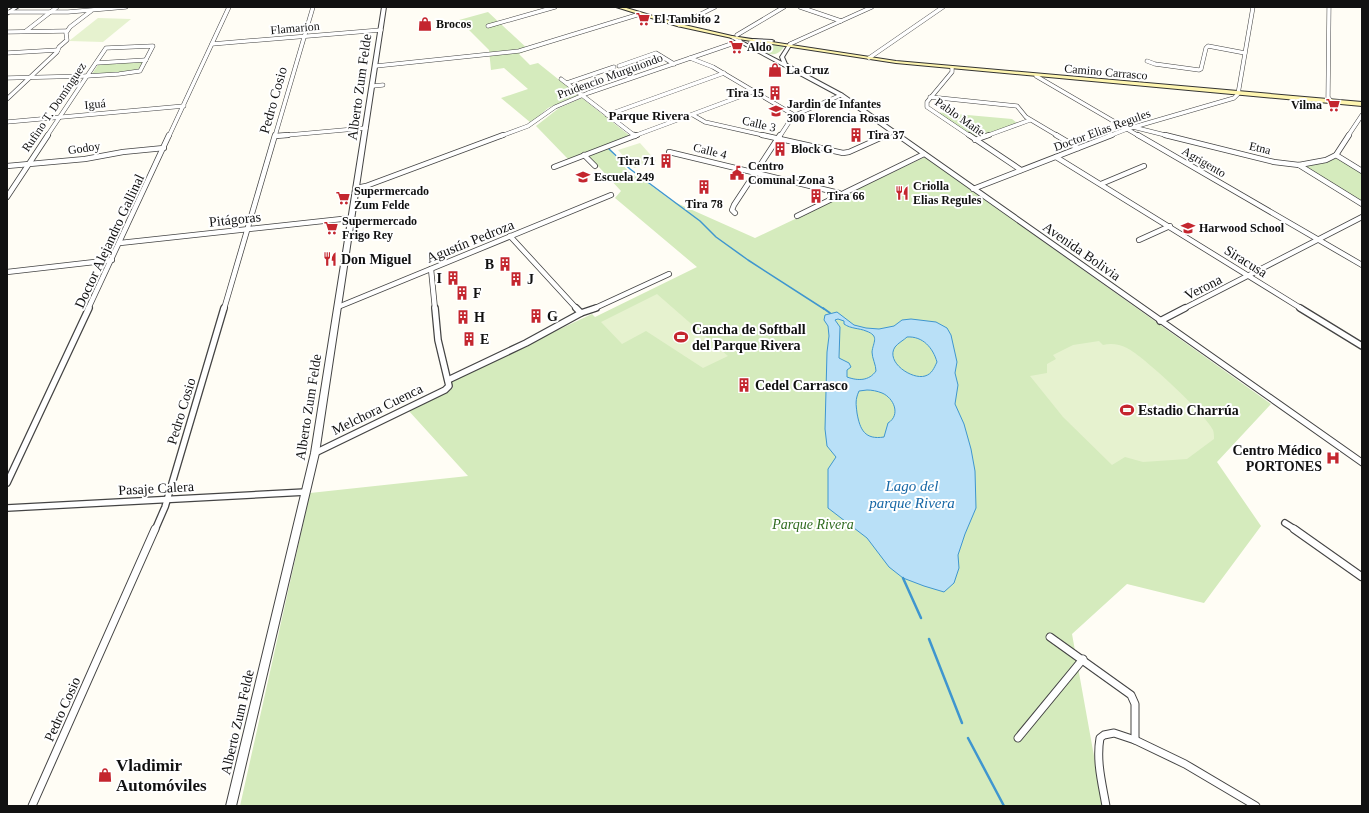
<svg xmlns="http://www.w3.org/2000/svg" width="1369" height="813" viewBox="0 0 1369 813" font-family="'Times New Roman',serif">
	<rect width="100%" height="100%" fill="#fffdf5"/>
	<g fill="#d5ebbd">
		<path d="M488,12L529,50L519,54L530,65L538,63L578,95L548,108L531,123L501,98L528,89L504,68L491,70L489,50L459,20Z"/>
		<path d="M756,41L783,46L784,47C773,61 765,52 753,44V42Z"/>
		<path d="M142,62H143L138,71L134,72L92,74L98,65L100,64Z"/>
		<path d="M582,98L630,136L568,159L536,126L559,108Z"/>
		<path d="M934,112L1012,119L1017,123L977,138L972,137Z"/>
		<path d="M608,148L629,172L642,179L672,201L755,238L925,157L1271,404L1217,462L1261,526L1204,603L1127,584L1072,634L1103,806H240L310,493L468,476L408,410L453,388L451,380L592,314L595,317L697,267L615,198L621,191L588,155Z"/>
		<path d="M1333,159H1339L1362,172V203L1304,166Z"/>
	</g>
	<g fill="#e6f2cf">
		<path d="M98,18L131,19L103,42L69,41Z"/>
		<path d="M640,143L656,161L634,168L618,150Z"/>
		<path d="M657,294L728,356L703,368L646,331L622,344L601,322Z"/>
		<path d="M1099,341L1103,345C1111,343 1119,344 1127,348C1143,356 1205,413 1213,430C1214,433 1214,436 1214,439L1187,459L1143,462L1125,457L1112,465L1063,417L1030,376L1047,373V364L1056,359L1053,355L1073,345Z"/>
	</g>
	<path fill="#b9e0f7" stroke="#3f96cf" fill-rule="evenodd" d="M837,312L854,325L866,328L879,329L894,326L902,320L911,319L936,322L947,328L951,335L957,362L955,373L958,385L955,404L964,424L971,449L975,471L976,508L965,534L958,555L959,568L954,583L944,592L924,586L903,578L889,567L867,538L828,508V469L836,457L827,446L825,429L827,352L829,336L828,326L824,320L825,315ZM838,319L844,321V324C851,329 859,328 866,331C880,336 873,342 872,352C872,358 876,365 876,371C869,381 858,381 847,377V370L851,367L849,363L839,358L840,327L835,320ZM907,337C923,336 933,348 937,362C934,368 932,374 925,376C912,380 885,362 895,347C898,343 904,340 907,337ZM867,390C872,390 877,391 882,393C894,398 901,415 888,423L884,437C865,440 860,430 857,413C856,404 855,400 859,391Z"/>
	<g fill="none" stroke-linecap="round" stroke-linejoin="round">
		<path stroke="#3f96cf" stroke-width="1.5" d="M609,149L630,169L700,221L716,237L748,260L824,309"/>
		<path stroke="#3f96cf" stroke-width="2" d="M823,308L830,313"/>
		<g stroke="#3f96cf" stroke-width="2.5">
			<path d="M903,578L921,618"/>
			<path d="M929,639L962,723"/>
			<path d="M968,738L1004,806"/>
		</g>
		<defs>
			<g id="minor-far3">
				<path d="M800,7L841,21"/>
				<path d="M1329,7L1328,97L1331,101"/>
				<path d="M9,12H68L126,7"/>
				<path d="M679,25L715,7"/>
				<path d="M488,26L555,7"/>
				<path d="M26,31L57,7"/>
				<path d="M7,32L67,31"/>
				<path d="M737,35L784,7"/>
				<path d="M212,44L381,30"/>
				<path d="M790,44L872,7"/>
				<path d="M153,46L140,71L119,74L87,76L106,48Z"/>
				<path d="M7,53L58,50"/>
				<path d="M690,58L713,67L794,115"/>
				<path d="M869,58L943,7"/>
				<path d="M1147,61L1155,64L1199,70L1201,69L1206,48L1208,46L1245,53"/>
				<path d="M96,63L146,60"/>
				<path d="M376,66L519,51L640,14"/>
				<path d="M619,66L656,53L674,64"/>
				<path d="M952,68V72L927,102V107L970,136"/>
				<path d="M1036,76L1139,136"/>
				<path d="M7,78L87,76"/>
				<path d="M561,79L635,136"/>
				<path d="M567,83L614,67"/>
				<path d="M373,86L383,85"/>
				<path d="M930,97L1017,106L1026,117L1058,136"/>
				<path d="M7,99L57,52L59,47L67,40L66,33L70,27L91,11"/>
				<path d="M607,115L724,73"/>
				<path d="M693,115L705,122L767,136"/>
				<path d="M7,122L184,106"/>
				<path d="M1133,127L1169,136"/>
				<path d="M47,136L87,76"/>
				<path d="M169,136L229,7"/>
				<path d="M275,136L313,7"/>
				<path d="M277,136L366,128"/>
				<path d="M501,136L528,126L555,107L588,93L740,41"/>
				<path d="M634,136L755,91"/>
				<path d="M780,136L793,116L841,95"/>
				<path d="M885,136L893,132"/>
				<path d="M986,136L1030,120"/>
				<path d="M1109,136L1127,129L1234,98L1238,94L1253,7"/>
				<path d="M1348,136L1362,115"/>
			</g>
			<g id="minor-far2">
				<path d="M634,135L635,136"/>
				<path d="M762,135L843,153L849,152L887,135"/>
				<path d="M969,135L1021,170"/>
				<path d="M1056,135L1078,148"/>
				<path d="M1138,135L1362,265"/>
				<path d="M1165,135L1274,162L1299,165L1326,160L1336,155L1349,135"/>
				<path d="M275,136L288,135"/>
				<path d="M975,140L989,135"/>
				<path d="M669,152L839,193"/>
				<path d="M584,155L595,166"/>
				<path d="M1336,155L1362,171"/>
				<path d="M1056,157L1302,309"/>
				<path d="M1299,165L1362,204"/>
				<path d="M7,166L85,159L123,152L164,148"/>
				<path d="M554,167L637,135"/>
				<path d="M1101,184L1144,166"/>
				<path d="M356,188L366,186L503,135"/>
				<path d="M973,189L1112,135"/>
				<path d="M7,197L48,135"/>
				<path d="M735,213L732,210L734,205L780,135"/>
				<path d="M797,216L924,154"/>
				<path d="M510,236L577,309"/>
				<path d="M1139,240L1170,226"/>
				<path d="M120,243L351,218"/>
				<path d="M431,269L435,309"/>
				<path d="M7,272L112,260"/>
				<path d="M338,307L611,195"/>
				<path d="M88,309L169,135"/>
				<path d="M224,309L275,135"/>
				<path d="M593,309L669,274"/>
				<path d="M1183,309L1362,217"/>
			</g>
			<g id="minor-far1">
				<path d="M576,308L581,313"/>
				<path d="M1300,308L1362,346"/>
				<path d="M1160,321L1185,308"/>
				<path d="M448,380L526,343L581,313L596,308"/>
				<path d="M315,453L445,390L449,386L438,340L435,308"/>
				<path d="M7,483L89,308"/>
				<path d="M7,508L306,492"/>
				<path d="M1285,523L1296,530"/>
				<path d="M155,530L165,507L224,308"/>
			</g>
			<g id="minor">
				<path d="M1294,529L1362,577"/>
				<path d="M1050,637L1131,695L1135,704V740"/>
				<path d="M1018,738L1083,659"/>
				<path d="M32,806L155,529"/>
				<path d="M1106,806C1102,783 1096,761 1100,738L1104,735L1114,733L1135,740L1185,764L1256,806"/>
			</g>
			<g id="tertiary">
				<path d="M14,7H19L7,15V12Z"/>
				<path d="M382,7H386L319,453L236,806H226L311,453Z"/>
				<path d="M732,36L782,62L780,57L789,43H791L792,44L784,57L787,64L843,94L1362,459V466L839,96L731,38L730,37Z"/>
				<path d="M753,39L772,40L774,41L772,42L755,41L752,44H750L749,43Z"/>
			</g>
			<path id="secondary" d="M616,7H623L680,24L732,36L896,61L1362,102V106L896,63L732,38L677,26Z"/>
		</defs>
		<use href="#minor-far3" stroke="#444" stroke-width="4.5"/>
		<use href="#minor-far2" stroke="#444" stroke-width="6"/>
		<use href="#minor-far1" stroke="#444" stroke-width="8"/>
		<use href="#minor" stroke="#444" stroke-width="9"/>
		<use href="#tertiary" stroke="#444" stroke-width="2"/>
		<use href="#secondary" stroke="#333" stroke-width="2"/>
		<use href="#minor-far3" stroke="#fff" stroke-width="3.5"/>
		<use href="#minor-far2" stroke="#fff" stroke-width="4.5"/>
		<use href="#minor-far1" stroke="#fff" stroke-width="5.5"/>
		<use href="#minor" stroke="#fff" stroke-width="7"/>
		<use href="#tertiary" fill="#fff" fill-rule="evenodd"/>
		<use href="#secondary" fill="#fff6b0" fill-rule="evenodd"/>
	</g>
	<defs>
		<symbol id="supermarket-bare" viewBox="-9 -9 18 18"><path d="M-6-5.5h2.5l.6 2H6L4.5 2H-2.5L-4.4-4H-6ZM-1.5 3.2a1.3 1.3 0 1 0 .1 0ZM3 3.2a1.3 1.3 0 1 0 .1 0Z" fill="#c4262e" stroke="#fff" stroke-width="2.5" paint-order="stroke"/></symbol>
		<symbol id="shop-bare" viewBox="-9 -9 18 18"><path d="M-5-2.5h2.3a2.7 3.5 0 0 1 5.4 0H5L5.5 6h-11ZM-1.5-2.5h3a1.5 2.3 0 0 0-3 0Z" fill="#c4262e" stroke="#fff" stroke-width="2.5" paint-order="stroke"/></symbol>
		<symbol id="building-bare" viewBox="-9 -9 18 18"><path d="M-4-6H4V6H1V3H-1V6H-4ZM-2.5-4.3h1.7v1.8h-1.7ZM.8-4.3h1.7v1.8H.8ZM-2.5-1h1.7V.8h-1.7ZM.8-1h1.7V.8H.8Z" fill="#c4262e" stroke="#fff" stroke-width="2.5" paint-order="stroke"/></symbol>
		<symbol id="school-bare" viewBox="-9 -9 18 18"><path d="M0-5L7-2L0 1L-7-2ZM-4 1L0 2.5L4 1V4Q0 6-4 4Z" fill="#c4262e" stroke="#fff" stroke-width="2.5" paint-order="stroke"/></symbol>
		<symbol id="civic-bare" viewBox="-9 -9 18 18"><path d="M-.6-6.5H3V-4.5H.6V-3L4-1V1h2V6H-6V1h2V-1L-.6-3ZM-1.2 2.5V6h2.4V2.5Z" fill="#c4262e" stroke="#fff" stroke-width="2.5" paint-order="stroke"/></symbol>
		<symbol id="restaurant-bare" viewBox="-9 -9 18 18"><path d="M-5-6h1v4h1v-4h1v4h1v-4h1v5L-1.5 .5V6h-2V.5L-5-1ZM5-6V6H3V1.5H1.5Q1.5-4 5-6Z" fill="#c4262e" stroke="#fff" stroke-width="2.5" paint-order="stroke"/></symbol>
		<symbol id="stadium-bare" viewBox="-9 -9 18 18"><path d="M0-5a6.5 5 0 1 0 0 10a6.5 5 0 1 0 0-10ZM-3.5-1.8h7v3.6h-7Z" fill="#c4262e" stroke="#fff" stroke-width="2.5" paint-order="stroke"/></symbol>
		<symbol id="hospital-bare" viewBox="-9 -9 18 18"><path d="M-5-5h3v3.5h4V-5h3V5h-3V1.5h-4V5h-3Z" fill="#c4262e" stroke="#fff" stroke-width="2.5" paint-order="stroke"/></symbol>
	</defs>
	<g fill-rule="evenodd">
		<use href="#supermarket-bare" x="633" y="9" width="20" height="20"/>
		<use href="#shop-bare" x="415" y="14" width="20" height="20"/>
		<use href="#supermarket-bare" x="726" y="37" width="20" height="20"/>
		<use href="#shop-bare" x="765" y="60" width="20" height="20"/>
		<use href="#building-bare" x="765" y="83" width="20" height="20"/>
		<use href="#supermarket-bare" x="1323" y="95" width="20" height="20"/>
		<use href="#school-bare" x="766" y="101" width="20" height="20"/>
		<use href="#building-bare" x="846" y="125" width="20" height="20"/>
		<use href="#building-bare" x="770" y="139" width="20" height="20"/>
		<use href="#building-bare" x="656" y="151" width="20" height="20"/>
		<use href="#civic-bare" x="727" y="163" width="20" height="20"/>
		<use href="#school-bare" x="573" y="167" width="20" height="20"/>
		<use href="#building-bare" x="694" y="177" width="20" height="20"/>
		<use href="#restaurant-bare" x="892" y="183" width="20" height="20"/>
		<use href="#building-bare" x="806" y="186" width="20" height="20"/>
		<use href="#supermarket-bare" x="333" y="188" width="20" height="20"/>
		<use href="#supermarket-bare" x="321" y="218" width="20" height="20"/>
		<use href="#school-bare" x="1178" y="218" width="20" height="20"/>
		<use href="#restaurant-bare" x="320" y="249" width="20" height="20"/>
		<use href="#building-bare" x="495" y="254" width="20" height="20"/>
		<use href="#building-bare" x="443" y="268" width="20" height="20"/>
		<use href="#building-bare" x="506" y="269" width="20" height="20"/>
		<use href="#building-bare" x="452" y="283" width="20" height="20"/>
		<use href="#building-bare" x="526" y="306" width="20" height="20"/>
		<use href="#building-bare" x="453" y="307" width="20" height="20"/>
		<use href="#stadium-bare" x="671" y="327" width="20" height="20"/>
		<use href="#building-bare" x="459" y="329" width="20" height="20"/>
		<use href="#building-bare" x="734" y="375" width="20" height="20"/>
		<use href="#stadium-bare" x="1117" y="400" width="20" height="20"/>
		<use href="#hospital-bare" x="1323" y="448" width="20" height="20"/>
		<use href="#shop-bare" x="95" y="765" width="20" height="20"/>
	</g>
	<g text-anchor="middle" stroke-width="4" stroke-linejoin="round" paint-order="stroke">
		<g font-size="12" font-weight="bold" fill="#111" stroke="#fff" text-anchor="start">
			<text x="654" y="23">El Tambito 2</text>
			<text x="436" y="28">Brocos</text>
			<text x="747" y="51">Aldo</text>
			<text x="786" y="74">La Cruz</text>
			<text x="764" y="97" text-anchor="end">Tira 15</text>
			<text x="787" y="108">Jardin de Infantes<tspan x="787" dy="14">300 Florencia Rosas</tspan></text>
			<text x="1322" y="109" text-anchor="end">Vilma</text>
			<text x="867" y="139">Tira 37</text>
			<text x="791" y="153">Block G</text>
			<text x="655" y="165" text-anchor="end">Tira 71</text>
			<text x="748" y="170">Centro<tspan x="748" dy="14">Comunal Zona 3</tspan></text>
			<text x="594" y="181">Escuela 249</text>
			<text x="913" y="190">Criolla<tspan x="913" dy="14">Elias Regules</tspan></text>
			<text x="354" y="195">Supermercado<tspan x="354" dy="14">Zum Felde</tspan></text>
			<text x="827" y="200">Tira 66</text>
			<text x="704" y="208" text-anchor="middle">Tira 78</text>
			<text x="342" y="225">Supermercado<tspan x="342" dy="14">Frigo Rey</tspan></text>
			<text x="1199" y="232">Harwood School</text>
		</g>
		<g font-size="12" fill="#111" stroke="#fff">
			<text transform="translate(295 28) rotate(-5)" y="4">Flamarion</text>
			<text transform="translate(1106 72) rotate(5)" y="4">Camino Carrasco</text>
			<text transform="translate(610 76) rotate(-20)" y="4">Prudencio Murguiondo</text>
			<text transform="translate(95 104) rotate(-5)" y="4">Iguá</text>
			<text transform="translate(54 107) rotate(-56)" y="4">Rufino T. Domínguez</text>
			<text transform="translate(960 117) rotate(35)" y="4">Pablo Mañe</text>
			<text transform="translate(759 124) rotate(13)" y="4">Calle 3</text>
			<text transform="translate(1102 130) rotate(-20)" y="4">Doctor Elias Regules</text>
			<text transform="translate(84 148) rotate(-8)" y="4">Godoy</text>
			<text transform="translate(1260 148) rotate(13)" y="4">Etna</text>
			<text transform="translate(710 151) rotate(14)" y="4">Calle 4</text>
			<text transform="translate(1204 162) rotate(30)" y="4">Agrigento</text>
		</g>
		<g font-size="13" font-weight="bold" fill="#111" stroke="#fff">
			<text x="649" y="120">Parque Rivera</text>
		</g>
		<g font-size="14" fill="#111" stroke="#fff">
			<text transform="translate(359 87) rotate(-82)" y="5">Alberto Zum Felde</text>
			<text transform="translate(273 100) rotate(-74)" y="5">Pedro Cosio</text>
			<text transform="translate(235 219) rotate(-6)" y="5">Pitágoras</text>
			<text transform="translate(109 241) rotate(-65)" y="5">Doctor Alejandro Gallinal</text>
			<text transform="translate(470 241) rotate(-22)" y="5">Agustín Pedroza</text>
			<text transform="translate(1082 251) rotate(35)" y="5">Avenida Bolivia</text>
			<text transform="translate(1246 261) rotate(32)" y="5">Siracusa</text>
			<text transform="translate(1203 287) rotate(-27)" y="5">Verona</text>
			<text transform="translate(308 407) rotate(-81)" y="5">Alberto Zum Felde</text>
			<text transform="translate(377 409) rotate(-26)" y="5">Melchora Cuenca</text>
			<text transform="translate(181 411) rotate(-73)" y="5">Pedro Cosio</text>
			<text transform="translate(156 488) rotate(-3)" y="5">Pasaje Calera</text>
			<text transform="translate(62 709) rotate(-66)" y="5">Pedro Cosio</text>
			<text transform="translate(237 722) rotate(-77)" y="5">Alberto Zum Felde</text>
		</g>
		<g font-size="14" font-weight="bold" fill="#111" stroke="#fff" text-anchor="start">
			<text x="341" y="264">Don Miguel</text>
			<text x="494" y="269" text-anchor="end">B</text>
			<text x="442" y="283" text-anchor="end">I</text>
			<text x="527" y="284">J</text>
			<text x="473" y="298">F</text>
			<text x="547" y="321">G</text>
			<text x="474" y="322">H</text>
			<text x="692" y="334">Cancha de Softball<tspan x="692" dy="16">del Parque Rivera</tspan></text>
			<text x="480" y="344">E</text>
			<text x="755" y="390">Cedel Carrasco</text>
			<text x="1138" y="415">Estadio Charrúa</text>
			<text x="1322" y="455" text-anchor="end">Centro Médico<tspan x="1322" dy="16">PORTONES</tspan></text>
		</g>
		<g font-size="14" font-style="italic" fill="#2f6b1f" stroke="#fff">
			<text x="813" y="529">Parque Rivera</text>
		</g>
		<g font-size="15" font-style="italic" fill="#1768a6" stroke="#fff">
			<text x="912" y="491">Lago del<tspan x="912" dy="17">parque Rivera</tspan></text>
		</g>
		<g font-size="17" font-weight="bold" fill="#111" stroke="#fff" text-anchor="start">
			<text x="116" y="771">Vladimir<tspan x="116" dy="20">Automóviles</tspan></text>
		</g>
	</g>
	<rect width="1369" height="813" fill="none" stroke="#111111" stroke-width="16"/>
</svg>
